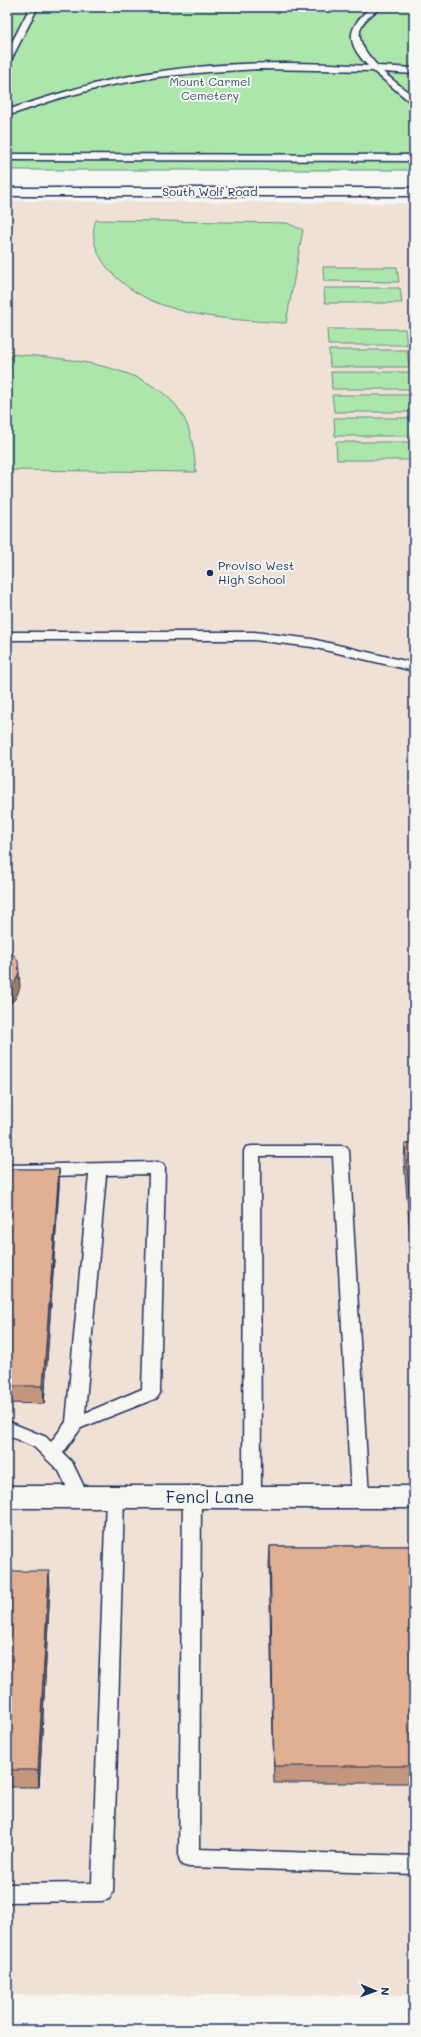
<svg xmlns="http://www.w3.org/2000/svg" width="421" height="2037" viewBox="0 0 421 2037" font-family="Mali,sans-serif">
	<rect width="100%" height="100%" fill="#f6f6f2"/>
	<filter id="ink" filterUnits="userSpaceOnUse"><feTurbulence type="fractalNoise" baseFrequency=".025" numOctaves="2"/><feDisplacementMap in="SourceGraphic" scale="8" xChannelSelector="R" yChannelSelector="G"/><feConvolveMatrix kernelMatrix="1 2 1 2 8 2 1 2 1" color-interpolation-filters="sRGB"/></filter>
	<g filter="url(#ink)">
		<path fill="#f0e1d6" d="M7,201L414,203V1995H7Z"/>
		<g fill="#ace6ab" stroke="#648a84">
			<rect x="7" y="7" width="407" height="163"/>
			<path d="M96,220L287,223L303,230L286,323C225,319 147,318 106,266C96,253 90,235 96,220Z"/>
			<path d="M323,267H397L399,282L324,281Z"/>
			<path d="M324,288H400L402,303H325Z"/>
			<path d="M327,329H405L407,345H328Z"/>
			<path d="M329,350H407L409,367H330Z"/>
			<path d="M7,354C58,357 138,363 174,403C191,422 194,449 196,472L7,470Z"/>
			<path d="M331,372H411L413,389H332Z"/>
			<path d="M332,395H413L414,412H334Z"/>
			<path d="M334,418H414V436H335Z"/>
			<path d="M336,442H414V460H337Z"/>
		</g>
		<g fill="none" stroke-linecap="round" stroke-linejoin="round">
			<defs>
				<g id="service">
					<path d="M30,7H38L11,60L7,63V52Z"/>
					<path d="M371,7H380C376,12 370,15 366,20C351,35 366,54 378,66L414,68V74L383,72L414,97V105L373,71L259,69L208,72L157,77L107,86L60,98L7,116V110C40,99 72,89 106,81C191,62 281,60 368,66C345,42 347,28 371,7Z"/>
					<path d="M7,154L414,155V161L7,160Z"/>
					<path d="M7,632H254L312,639L414,663V671L312,647L254,640H7Z"/>
					<path d="M252,1146H341L347,1147L349,1151L369,1497L366,1502L360,1504L354,1502L351,1497L333,1156H260L261,1497L258,1502L252,1504L246,1502L243,1497L244,1151L246,1147Z"/>
					<path d="M157,1162L163,1164L165,1168L160,1393L157,1398L81,1428L63,1453L72,1462L89,1497L86,1502L80,1504L74,1502L59,1471L34,1447L7,1435V1421L46,1437L51,1442L66,1422L89,1175L7,1177V1165ZM149,1174L142,1389L85,1413L106,1175Z"/>
					<path d="M115,1490L121,1492L124,1497L113,1892L109,1899L102,1901L7,1902V1884L92,1883L106,1497L109,1492Z"/>
					<path d="M192,1490L198,1492L201,1497L199,1849L414,1856V1874L189,1867L182,1865L179,1858L183,1497L186,1492Z"/>
				</g>
				<rect id="minor" x="7" y="1486" width="407" height="22"/>
				<rect id="secondary" x="7" y="188" width="407" height="8"/>
			</defs>
			<use href="#service" stroke="#1b2f5e" stroke-width="3"/>
			<use href="#minor" stroke="#1b2f5e" stroke-width="3"/>
			<use href="#secondary" stroke="#1b2f5e" stroke-width="3"/>
			<use href="#service" fill="#f6f6f2" fill-rule="evenodd"/>
			<use href="#minor" fill="#f6f6f2" fill-rule="evenodd"/>
			<use href="#secondary" fill="#f6f6f2" fill-rule="evenodd"/>
		</g>
		<g fill="#c2977e" stroke="#1b2f5e">
			<path d="M405,1144H414V1282L404,1161Z"/>
			<path d="M7,1169H59V1187L44,1404L7,1403Z"/>
			<path d="M270,1546H414V1783H274L269,1564Z"/>
			<path d="M7,1571L50,1588L39,1787H7Z"/>
		</g>
		<g fill="#9e7b67" stroke="#1b2f5e">
			<path d="M19,972L20,987L16,998L7,1007V991Z"/>
			<path d="M59,1169V1187L44,1404L43,1386Z"/>
			<path d="M49,1571L50,1588L39,1787L38,1770Z"/>
		</g>
		<g fill="#e1b093" stroke="#1b2f5e">
			<path d="M7,948L10,950L18,961L19,972L15,983L7,991Z"/>
			<path d="M405,1144H414V1250Z"/>
			<path d="M7,1169H59L43,1386H7Z"/>
			<path d="M270,1546H414V1766H274Z"/>
			<path d="M7,1571H49L38,1770H7Z"/>
		</g>
	</g>
	<circle fill="#1b2f5e" stroke="#f6f6f2" stroke-width="1.5" cx="210" cy="573" r="4"/>
	<g text-anchor="middle" stroke-width="4" stroke-linejoin="round" paint-order="stroke">
		<g font-size="12" fill="#38546d" stroke="#f6f6f2">
			<text x="210" y="86">Mount Carmel<tspan x="210" dy="14">Cemetery</tspan></text>
		</g>
		<g font-size="12" fill="#1b2f5e" stroke="#f6f6f2">
			<text x="210" y="196">South Wolf Road</text>
		</g>
		<g font-size="12" fill="#1b2f5e" stroke="#f6f6f2" text-anchor="start">
			<text x="218" y="570">Proviso West<tspan x="218" dy="14">High School</tspan></text>
		</g>
		<g font-size="17" fill="#1b2f5e" stroke="#f6f6f2">
			<text x="210" y="1503">Fencl Lane</text>
		</g>
	</g>
	<rect width="421" height="2037" fill="none" stroke="#f6f6f2" stroke-width="24"/>
	<rect x="12" y="12" width="397" height="2013" fill="none" stroke="#1b2f5e" stroke-width="1.5" filter="url(#ink)"/>
	<g transform="translate(375 1991) rotate(92)" stroke="#f6f6f2" stroke-width="3" paint-order="stroke">
	<path d="M0-3L7 15L0 10L-7 15Z" fill="#1b2f5e"/>
	<text y="-6" font-size="11" font-weight="bold" text-anchor="middle" fill="#1b2f5e">N</text>
	</g>
</svg>
